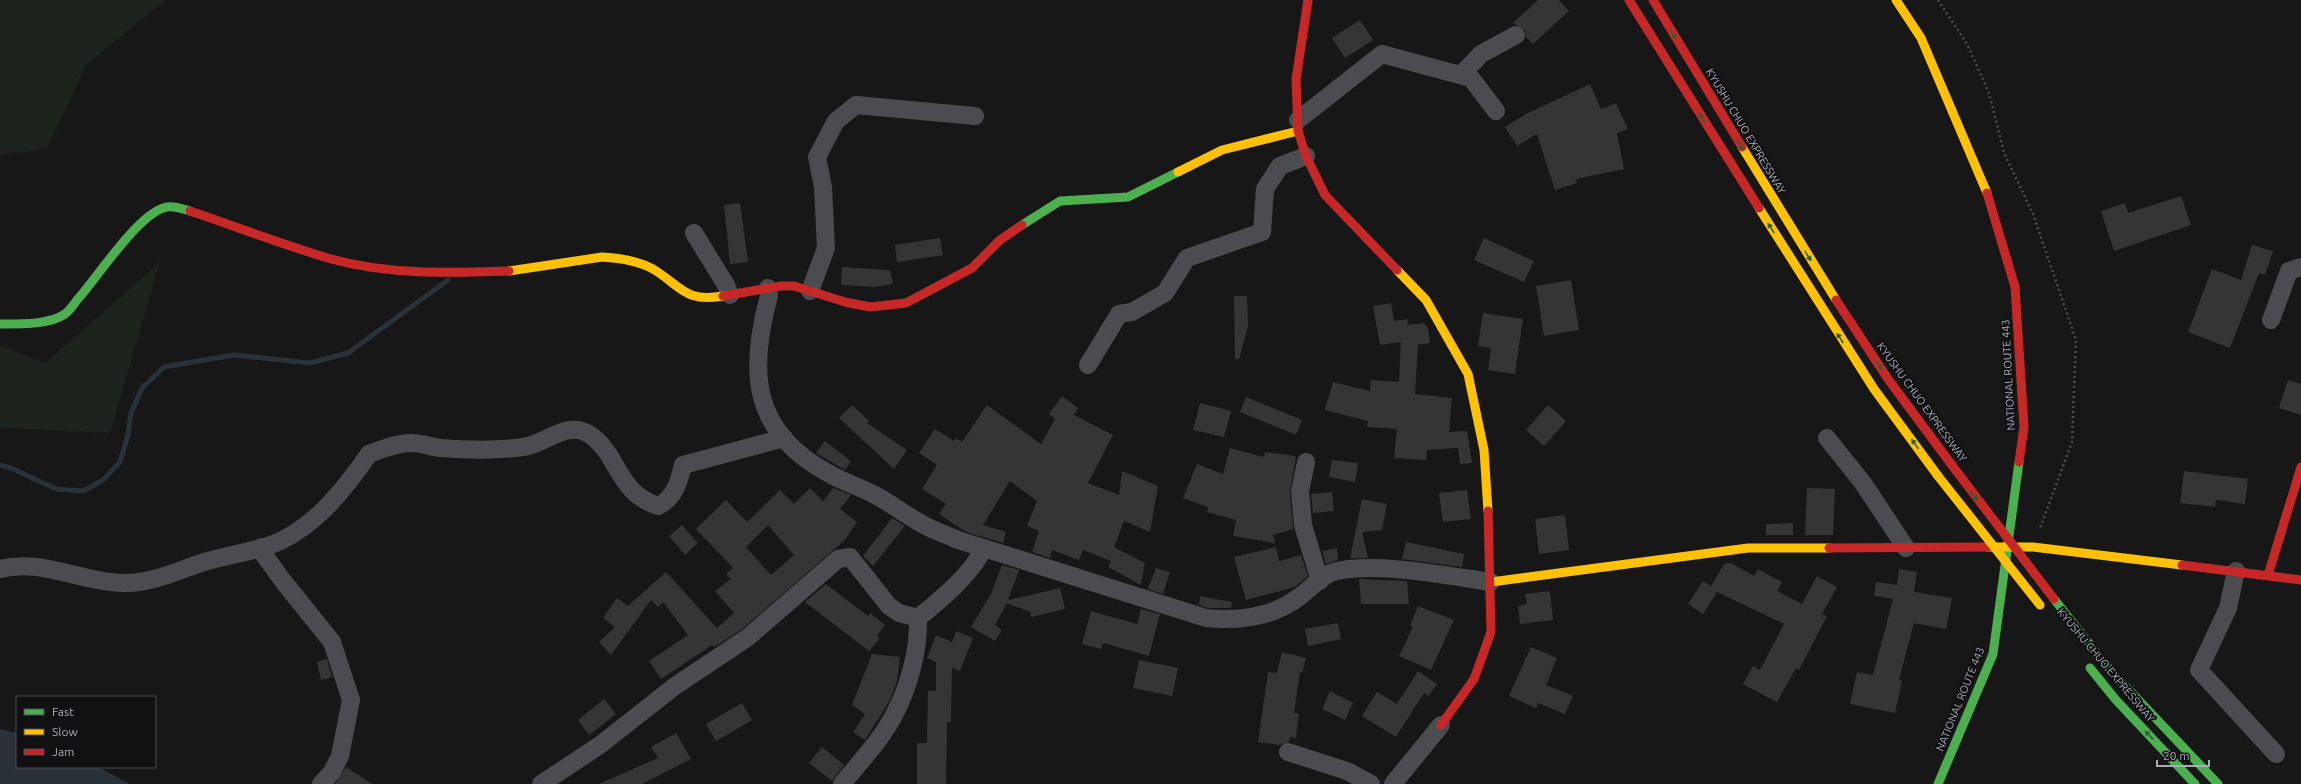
<svg xmlns="http://www.w3.org/2000/svg" width="2301" height="784" viewBox="0 0 2301 784" font-family="Ubuntu,sans-serif">
	<rect width="100%" height="100%" fill="#171717"/>
	<g fill="#1d241e">
		<path d="M0,0H166L86,65L47,149L0,155Z"/>
		<path d="M160,262L110,433L0,428V345L45,363Z"/>
	</g>
	<path fill="#2a3239" d="M0,729L17,733V767H98L130,784H0Z"/>
	<g fill="none" stroke-linecap="round" stroke-linejoin="round">
		<path stroke="#2a3239" stroke-width="5" d="M0,465L11,468L56,489L83,491L103,480L120,462L128,435L131,413L142,388L164,367L234,355L310,363L348,353L448,280"/>
	</g>
	<g fill="#353536" fill-rule="evenodd">
		<path d="M1538,0H1559L1569,11L1533,44L1526,37L1525,30L1513,23Z"/>
		<path d="M1360,20L1373,40L1345,58L1332,38Z"/>
		<path d="M1590,84L1601,109L1616,103L1628,129L1617,133L1624,169L1576,179L1577,183L1555,190L1537,134L1517,146L1505,127L1526,114Z"/>
		<path d="M2181,196L2191,225L2114,251L2101,211L2125,203L2128,213Z"/>
		<path d="M740,203L748,262L730,264L724,205Z"/>
		<path d="M940,238L943,255L897,262L895,245Z"/>
		<path d="M1484,238L1534,261L1524,282L1474,260Z"/>
		<path d="M2252,245L2273,251L2265,275L2259,273L2230,348L2188,332L2212,269L2241,280Z"/>
		<path d="M842,267L890,270L893,284L875,287L841,285Z"/>
		<path d="M1571,280L1579,330L1544,336L1536,286Z"/>
		<path d="M1234,296H1247L1248,327L1239,359H1235Z"/>
		<path d="M1391,303L1394,321L1407,319L1408,325L1424,323L1428,328L1430,343L1418,345L1415,394L1452,398L1449,432L1467,431L1472,463L1460,464L1458,448L1427,450L1426,460L1394,458L1397,429L1367,427L1368,421L1325,410L1333,382L1370,391L1371,380L1399,382L1401,342L1380,345L1373,306Z"/>
		<path d="M1483,313L1523,319L1515,374L1488,370L1491,348L1478,346Z"/>
		<path d="M2288,380L2301,384V415L2279,408Z"/>
		<path d="M1062,396L1078,408L1074,415L1113,435L1088,483L1119,495L1122,471L1158,486L1150,532L1124,521L1114,547L1145,563L1141,585L1108,567L1111,561L1083,550L1079,560L1052,550L1050,558L1032,552L1039,531L1027,526L1037,501L1010,481L983,525L1006,532L1003,543L966,532L939,514L946,504L922,489L937,465L919,453L935,429L954,441L956,438L962,442L987,405L1041,444L1055,419L1049,414Z"/>
		<path d="M1246,397L1302,420L1296,435L1240,412Z"/>
		<path d="M1200,403L1231,411L1224,437L1193,430Z"/>
		<path d="M852,405L869,421L867,423L907,450L894,469L839,418Z"/>
		<path d="M1548,405L1566,421L1544,446L1526,430Z"/>
		<path d="M825,441L851,461L845,470L816,453Z"/>
		<path d="M1230,448L1264,457L1265,452L1296,456L1290,492L1293,529L1273,535L1275,543L1233,536L1236,520L1207,512L1208,507L1183,498L1197,464L1223,474Z"/>
		<path d="M1332,460L1358,463L1355,482L1329,477Z"/>
		<path d="M2184,471L2248,479L2245,504L2216,500L2215,507L2180,503Z"/>
		<path d="M810,488L823,501L833,488L851,495L840,509L857,522L845,540L741,630L714,647L712,645L661,679L649,661L688,635L663,602L658,607L651,600L611,655L599,642L615,627L603,618L617,598L628,606L666,572L717,628L734,613L715,591L731,579L726,574L733,568L696,529L726,500L747,522L780,490L794,504ZM768,525L794,555L771,575L746,547Z"/>
		<path d="M1807,488L1835,489L1833,535H1805Z"/>
		<path d="M1467,490L1471,519L1443,522L1439,493Z"/>
		<path d="M1332,492L1334,511L1313,513L1311,494Z"/>
		<path d="M1362,499L1387,504L1382,530L1362,532L1368,558H1350Z"/>
		<path d="M1565,515L1569,550L1539,554L1535,519Z"/>
		<path d="M892,518L905,526L873,566L863,556Z"/>
		<path d="M1793,523V535H1766V524Z"/>
		<path d="M682,525L698,543L685,555L669,536Z"/>
		<path d="M1406,542L1464,554L1462,567L1402,559Z"/>
		<path d="M1276,547L1279,561L1301,555L1308,576L1295,587L1246,600L1234,557Z"/>
		<path d="M1337,548L1338,560L1326,564L1322,551Z"/>
		<path d="M1731,563L1754,576L1758,569L1782,582L1777,591L1802,604L1817,576L1837,587L1822,614L1827,616L1799,670L1796,668L1777,702L1743,684L1753,666L1760,670L1784,624L1717,592L1703,614L1688,604L1703,581L1711,586L1724,564Z"/>
		<path d="M1002,565L1019,570L1008,600L1060,588L1065,609L1031,617L1030,612L1007,603L995,625L1002,630L995,641L971,627L991,594Z"/>
		<path d="M1156,568L1170,572L1163,594L1148,589Z"/>
		<path d="M1899,569L1917,572L1914,592L1952,598L1946,629L1914,623L1899,680L1902,681L1895,713L1850,704L1857,672L1873,675L1893,599L1874,596L1876,582L1897,585Z"/>
		<path d="M1359,579L1407,581L1409,604H1361Z"/>
		<path d="M826,584L868,616L870,613L885,625L877,636L880,638L869,651L805,602Z"/>
		<path d="M1550,591L1553,620L1520,624L1518,606L1527,604L1525,594Z"/>
		<path d="M1200,596L1232,602L1231,608H1208L1199,605Z"/>
		<path d="M1418,606L1454,620L1431,670L1399,656L1413,627L1410,626Z"/>
		<path d="M1141,609L1160,614L1149,656L1103,643L1101,649L1082,644L1091,611L1137,624Z"/>
		<path d="M1338,623L1341,639L1308,646L1305,629Z"/>
		<path d="M956,631L973,638L960,671L952,668L951,722H947L946,784H917V743H927L928,691H936V662L927,658L936,635L952,642Z"/>
		<path d="M1531,647L1557,658L1546,685L1573,696L1565,714L1538,703L1536,708L1509,696Z"/>
		<path d="M1282,652L1306,658L1302,673L1300,672L1294,713L1299,714L1296,738L1290,737L1289,742L1280,745L1258,742L1268,672L1277,673Z"/>
		<path d="M872,654L900,657L897,681L890,700L865,740L853,732L865,714L852,705Z"/>
		<path d="M327,659L332,677L321,680L317,662Z"/>
		<path d="M1139,660L1178,668L1172,696L1133,688Z"/>
		<path d="M1418,671L1437,684L1429,696L1424,693L1396,737L1362,716L1377,692L1397,704Z"/>
		<path d="M1330,691L1353,703L1345,720L1322,709Z"/>
		<path d="M604,699L616,714L589,735L578,720Z"/>
		<path d="M742,703L752,720L716,741L706,724Z"/>
		<path d="M676,733L691,759L642,784H599L658,758L651,747Z"/>
		<path d="M822,747L844,765L832,781L809,763Z"/>
		<path d="M346,767L372,784H335Z"/>
	</g>
	<g fill="none" stroke-linecap="round" stroke-linejoin="round">
		<path stroke="#4d4e52" stroke-width="2.5" stroke-dasharray="2 3" stroke-linecap="butt" d="M1938,0L1967,44L1989,93L2004,153L2033,214L2076,340L2072,442L2040,528"/>
		<g stroke="#4b4c50" stroke-width="18">
			<path d="M1461,75L1481,54L1516,35"/>
			<path d="M1298,120L1382,54L1471,78L1496,111"/>
			<path d="M694,233L726,285L730,295"/>
			<path d="M768,288L769,296C748,372 752,432 828,473C843,482 860,487 875,495C892,504 907,516 924,525C935,531 947,535 958,540L1206,618C1238,621 1273,617 1299,597C1309,590 1321,576 1333,572C1373,561 1449,576 1491,582"/>
			<path d="M810,291L826,248L823,187L817,157L836,121L856,105L975,116"/>
			<path d="M2271,320L2289,271L2301,267"/>
			<path d="M1088,365L1119,314L1132,312L1165,293L1187,258L1262,232L1265,189L1280,166L1306,156"/>
			<path d="M1827,438L1863,483L1906,548"/>
			<path d="M1306,462L1300,491L1303,525L1320,581"/>
			<path d="M262,547L264,555L283,581L332,642L351,700L340,756L332,772L321,784"/>
			<path d="M0,569C40,558 81,582 122,583C149,584 175,572 201,563C223,556 246,553 268,546C312,531 344,490 369,454C382,449 397,443 411,443C421,443 431,447 441,448C468,450 496,451 523,447C547,444 569,417 593,437C619,457 618,493 658,506C675,498 679,481 683,465L784,438"/>
			<path d="M2236,571L2228,608L2199,670L2276,754"/>
			<path d="M1288,752L1347,771L1371,784"/>
			<path d="M541,784L600,745L675,686L747,638L838,559L850,557L889,606L899,613L918,618C939,601 972,574 983,549"/>
			<path d="M842,784C860,762 881,740 894,715C909,687 919,650 918,618"/>
			<path d="M1393,784L1441,725"/>
		</g>
		<g stroke="#4caf50" stroke-width="9">
			<path d="M1022,225L1060,201L1128,197L1178,172"/>
			<path d="M0,324C19,324 49,325 65,314C70,310 74,304 77,300C97,278 140,211 167,207C175,206 183,209 190,211"/>
			<path d="M2054,599L2110,670L2218,784"/>
			<path d="M2090,668L2116,700L2195,784"/>
			<path d="M1938,784L1993,654L2019,462"/>
		</g>
		<g stroke="#ffc107" stroke-width="9">
			<path d="M1896,0L1921,38L1987,193"/>
			<path d="M1742,147L1836,300"/>
			<path d="M1178,172L1222,150L1298,131"/>
			<path d="M1759,208L1874,389L1938,476"/>
			<path d="M1397,270L1426,300L1468,374L1484,450L1488,511"/>
			<path d="M509,271L602,257C618,258 639,261 653,269C681,286 685,303 723,296"/>
			<path d="M1988,547H2033L2182,565"/>
			<path d="M1491,582L1748,548H1829"/>
		</g>
		<g stroke="#c62828" stroke-width="9">
			<path d="M1308,0L1296,79L1298,131L1306,156L1325,195L1397,270"/>
			<path d="M1629,0L1759,208"/>
			<path d="M1653,0L1742,147"/>
			<path d="M1987,193L2015,287L2024,427L2019,462"/>
			<path d="M190,211C237,227 284,245 331,259C389,275 450,273 509,271"/>
			<path d="M723,296L781,286H794L845,302L870,307L906,303L972,268L1000,240L1022,225"/>
			<path d="M1836,300L1888,379L1951,464"/>
			<path d="M1829,548L1988,547"/>
			<path d="M2182,565L2301,580"/>
			<path d="M2268,575L2301,467"/>
			<path d="M1441,725L1474,679L1491,632L1488,511"/>
		</g>
		<path stroke="#ffc107" stroke-width="9" d="M1938,476L2040,605"/>
		<path stroke="#c62828" stroke-width="9" d="M1951,464L2054,599"/>
	</g>
	<defs><path id="oneway-solid" d="M-6-.8H1V-3.2L6.5 0L1 3.2V.8H-6Z"/></defs>
	<g fill="#2e6032">
		<use href="#oneway-solid" transform="translate(1673 34) rotate(59)"/>
		<use href="#oneway-solid" transform="translate(1702 118) rotate(-122)"/>
		<use href="#oneway-solid" transform="translate(1740 145) rotate(58)"/>
		<use href="#oneway-solid" transform="translate(1771 228) rotate(-122)"/>
		<use href="#oneway-solid" transform="translate(1808 256) rotate(58)"/>
		<use href="#oneway-solid" transform="translate(1840 338) rotate(-123)"/>
		<use href="#oneway-solid" transform="translate(1879 365) rotate(57)"/>
		<use href="#oneway-solid" transform="translate(1915 444) rotate(-126)"/>
		<use href="#oneway-solid" transform="translate(1974 496) rotate(53)"/>
		<use href="#oneway-solid" transform="translate(2149 735) rotate(-133)"/>
	</g>
	<g text-anchor="middle" stroke-width="4" stroke-linejoin="round" paint-order="stroke">
		<g font-size="11" fill="#a8adb8" stroke="#111113">
			<text transform="translate(1746 131) rotate(59)" y="4">KYUSHU CHUO EXPRESSWAY</text>
			<text transform="translate(2008 375) rotate(-93)" y="4">NATIONAL ROUTE 443</text>
			<text transform="translate(1922 402) rotate(54)" y="4">KYUSHU CHUO EXPRESSWAY</text>
			<text transform="translate(2106 665) rotate(50)" y="4">KYUSHU CHUO EXPRESSWAY</text>
			<text transform="translate(1960 699) rotate(-68)" y="4">NATIONAL ROUTE 443</text>
		</g>
	</g>
	<rect x="16" y="696" width="140" height="72" fill="#111113" stroke="#4d4f55"/>
	<rect x="24" y="709" width="20" height="6" fill="#4caf50" stroke="#4d4f55"/>
	<text x="52" y="716" font-size="12" fill="#a8adb8">Fast</text>
	<rect x="24" y="729" width="20" height="6" fill="#ffc107" stroke="#4d4f55"/>
	<text x="52" y="736" font-size="12" fill="#a8adb8">Slow</text>
	<rect x="24" y="749" width="20" height="6" fill="#c62828" stroke="#4d4f55"/>
	<text x="52" y="756" font-size="12" fill="#a8adb8">Jam</text>
	<path d="M2157 760v6h52v-6" fill="none" stroke="#a8adb8" stroke-width="2"/>
	<text x="2163" y="760" font-size="12" fill="#a8adb8" stroke="#111113" stroke-width="3" paint-order="stroke">20 m</text>
</svg>
